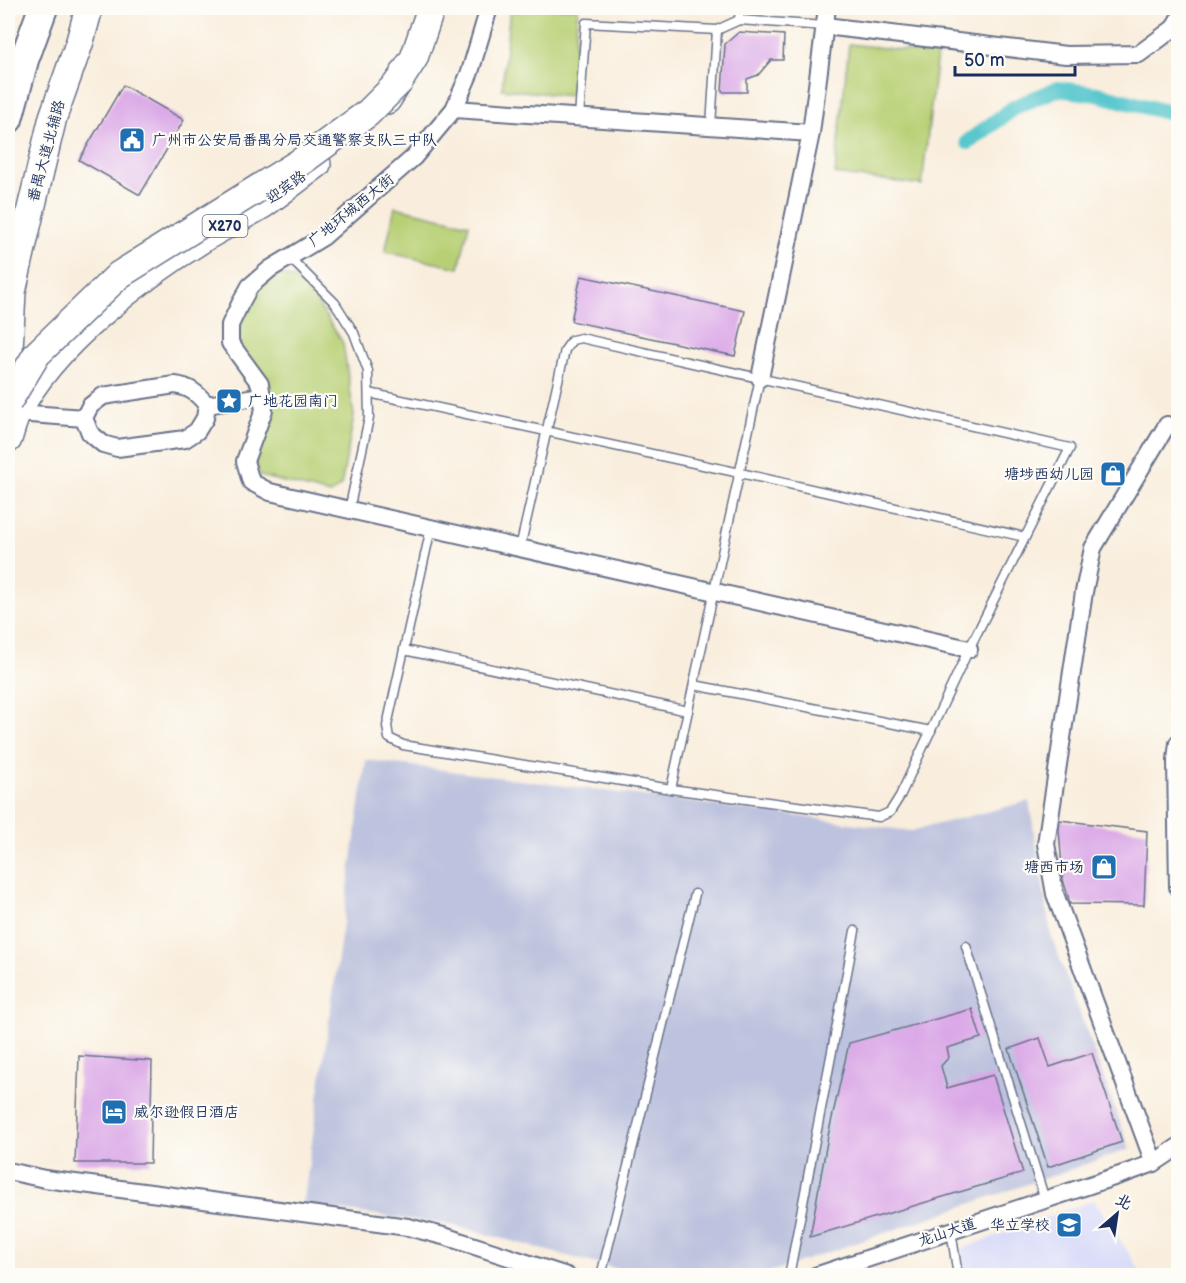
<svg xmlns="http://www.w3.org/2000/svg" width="1186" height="1283" viewBox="0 0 1186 1283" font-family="'Balsamiq Sans','LXGW WenKai TC',sans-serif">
	<rect width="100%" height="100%" fill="#fdfcf7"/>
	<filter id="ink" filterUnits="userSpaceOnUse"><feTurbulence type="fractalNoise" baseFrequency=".0167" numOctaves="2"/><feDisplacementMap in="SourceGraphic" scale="12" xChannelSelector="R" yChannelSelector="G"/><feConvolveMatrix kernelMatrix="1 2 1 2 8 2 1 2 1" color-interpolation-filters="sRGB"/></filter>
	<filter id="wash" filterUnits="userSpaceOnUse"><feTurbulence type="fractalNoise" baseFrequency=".008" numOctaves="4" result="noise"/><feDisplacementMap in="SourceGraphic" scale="24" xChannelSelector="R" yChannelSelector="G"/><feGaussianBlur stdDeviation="1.35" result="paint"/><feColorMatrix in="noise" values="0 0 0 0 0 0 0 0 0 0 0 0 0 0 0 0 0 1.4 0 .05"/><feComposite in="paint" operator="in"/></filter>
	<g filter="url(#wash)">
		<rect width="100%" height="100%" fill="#f9eedd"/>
		<path fill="#d5d8f9" d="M1094,1200L1143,1275H964L961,1249Z"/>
		<path fill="#bdc3de" d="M366,760L911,831L1029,801L1051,935L1130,1149L762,1275H639L451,1225L303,1205Z"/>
		<g fill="#b8d075" stroke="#6a806a" stroke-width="1.5">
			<path d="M510,8H578L571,96L502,89Z"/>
			<path d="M849,44L937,54L922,185L835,174Z"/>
			<path d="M395,207L469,224L459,268L385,252Z"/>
			<path d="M279,274L304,282L343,343L354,416L341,486L330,494L260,476L254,457L272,408L238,344L237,325L255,291Z"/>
		</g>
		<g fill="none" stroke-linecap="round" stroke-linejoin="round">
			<path stroke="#59c7ce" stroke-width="16" d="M968,142L1015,107L1057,89L1097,94L1178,115"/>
		</g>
		<g id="blocks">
			<g fill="#daa7e7">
				<path d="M739,32L784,35L783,60H771L758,75L747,79V92H722L725,44Z"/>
				<path d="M123,85L184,120L140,195L79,160Z"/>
				<path d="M581,276L745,311L735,356L571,321Z"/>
				<path d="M1060,820L1147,831L1144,905L1070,904L1063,879L1059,830Z"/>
				<path d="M972,1009L981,1038L947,1048L949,1057L941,1066L947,1088L993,1075L1023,1173L810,1237L828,1136L849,1043Z"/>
				<path d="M1040,1038L1050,1067L1092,1053L1122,1142L1048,1167L1009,1049Z"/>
				<path d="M79,1056L152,1061L150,1163H75Z"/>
			</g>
		</g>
	</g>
	<g filter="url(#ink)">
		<use href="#blocks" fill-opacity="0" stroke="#69728a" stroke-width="1.5"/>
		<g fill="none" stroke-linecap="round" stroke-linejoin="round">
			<defs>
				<g id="service">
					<path d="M739,20L740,8"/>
					<path d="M579,117L586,23L717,30L739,20L825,26"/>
					<path d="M711,126L717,30"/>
					<path d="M289,257L335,303L354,333L368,371L369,418L349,510"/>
					<path d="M369,393L740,473L1025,537"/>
					<path d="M431,528L387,726L389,738L403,745L671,789L879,817L890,812L900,796L969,649L1070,448L581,338L572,340L565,350L520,548"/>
					<path d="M404,650L688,711"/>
					<path d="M694,685L931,731"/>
					<path d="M671,789L760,378"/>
					<path d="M966,946L1045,1200"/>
					<path d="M951,1230L958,1276"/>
					<path d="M601,1276L695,894"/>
					<path d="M789,1276L855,931"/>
				</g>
				<g id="minor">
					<path d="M489,8L470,72L454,109L414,157L323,237L270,269L250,286L240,304L230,325V343L260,384L264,410L245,461L251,482L270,492L969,649"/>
					<path d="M825,26L1066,55L1139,54L1174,28L1178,20"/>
					<path d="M454,109L811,133"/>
					<path d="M760,378L811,133L827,8"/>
					<path d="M175,385C190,387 197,393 207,405L205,418L197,431L185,439L117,448L103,444L90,433L84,418L90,406L103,396Z"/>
					<path d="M207,405L261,396"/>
					<path d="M17,413L84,418"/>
					<path d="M1178,743L1176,760L1178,887"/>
					<path d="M1154,1163L1055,894L1046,844L1084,592L1093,548L1167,425"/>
					<path d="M8,1171L45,1179L408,1227L447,1237L567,1276"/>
					<path d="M815,1276L1126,1173L1154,1163L1178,1147"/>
				</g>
				<g id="primary">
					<path d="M387,100L414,58L431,8"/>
					<path d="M8,369L12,292L30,213L53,117L80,41L89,8"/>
					<path d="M8,439C11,430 13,421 17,413C51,344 142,276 207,236C225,225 244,216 262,205C281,192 299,177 317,164"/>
				</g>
				<path id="trunk" d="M8,119L24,60L43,8"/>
			</defs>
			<use href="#service" stroke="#69728a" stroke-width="11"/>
			<use href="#minor" stroke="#69728a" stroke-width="20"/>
			<use href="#primary" stroke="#69728a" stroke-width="30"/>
			<use href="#trunk" stroke="#69728a" stroke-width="32"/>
			<use href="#service" stroke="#fff" stroke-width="8"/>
			<use href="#minor" stroke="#fff" stroke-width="16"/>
			<use href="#primary" stroke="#fff" stroke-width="27"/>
			<use href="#trunk" stroke="#fff" stroke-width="28"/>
			<defs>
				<path id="primary-bridge" d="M8,402L37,354L119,275L302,161L368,113L400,81"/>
			</defs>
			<use href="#primary-bridge" stroke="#69728a" stroke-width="30" stroke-linecap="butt"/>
			<use href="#primary-bridge" stroke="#fff" stroke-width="27"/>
		</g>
	</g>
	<defs>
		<symbol id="civic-square" viewBox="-11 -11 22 22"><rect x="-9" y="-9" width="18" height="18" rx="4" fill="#1f6fb2" stroke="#fdfcf7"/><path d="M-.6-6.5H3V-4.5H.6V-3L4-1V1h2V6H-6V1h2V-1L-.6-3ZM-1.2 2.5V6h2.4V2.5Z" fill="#fff"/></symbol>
		<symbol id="sight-square" viewBox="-11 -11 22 22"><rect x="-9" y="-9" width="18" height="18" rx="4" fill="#1f6fb2" stroke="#fdfcf7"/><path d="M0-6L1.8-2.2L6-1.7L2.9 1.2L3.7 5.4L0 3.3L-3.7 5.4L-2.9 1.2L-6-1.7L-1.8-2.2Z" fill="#fff"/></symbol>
		<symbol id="shop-square" viewBox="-11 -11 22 22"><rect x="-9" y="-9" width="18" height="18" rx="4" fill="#1f6fb2" stroke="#fdfcf7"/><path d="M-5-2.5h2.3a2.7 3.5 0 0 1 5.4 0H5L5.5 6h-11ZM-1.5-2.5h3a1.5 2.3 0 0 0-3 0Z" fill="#fff"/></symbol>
		<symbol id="hotel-square" viewBox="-11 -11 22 22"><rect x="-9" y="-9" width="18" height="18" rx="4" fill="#1f6fb2" stroke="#fdfcf7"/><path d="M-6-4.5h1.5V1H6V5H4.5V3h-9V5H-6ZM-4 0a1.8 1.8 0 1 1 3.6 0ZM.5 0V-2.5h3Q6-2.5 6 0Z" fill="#fff"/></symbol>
		<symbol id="school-square" viewBox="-11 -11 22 22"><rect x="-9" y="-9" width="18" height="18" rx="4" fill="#1f6fb2" stroke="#fdfcf7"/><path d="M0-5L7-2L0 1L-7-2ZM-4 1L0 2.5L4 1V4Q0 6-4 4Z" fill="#fff"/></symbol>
	</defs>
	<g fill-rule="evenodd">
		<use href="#civic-square" x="117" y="125" width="30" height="30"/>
		<use href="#sight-square" x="214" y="386" width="30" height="30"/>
		<use href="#shop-square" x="1098" y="459" width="30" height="30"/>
		<use href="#shop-square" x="1089" y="852" width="30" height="30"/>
		<use href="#hotel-square" x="99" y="1097" width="30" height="30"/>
		<use href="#school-square" x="1054" y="1210" width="30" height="30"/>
	</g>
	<g text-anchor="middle" stroke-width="4.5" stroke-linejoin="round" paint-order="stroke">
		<rect fill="#fdfcf7" stroke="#5f6c8c" stroke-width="1.5" x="202.5" y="215" width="45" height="22" rx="4.5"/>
		<g font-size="14" font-weight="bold" fill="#1b2f5e">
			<text x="225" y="231">X270</text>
		</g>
		<g font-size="15" fill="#1b2f5e" stroke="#fdfcf7" text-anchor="start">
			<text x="152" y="145">广州市公安局番禺分局交通警察支队三中队</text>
			<text x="248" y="406">广地花园南门</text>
			<text x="1094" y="479" text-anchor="end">塘埗西幼儿园</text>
			<text x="1084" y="872" text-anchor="end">塘西市场</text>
			<text x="134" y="1117">威尔逊假日酒店</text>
			<text x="1050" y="1230" text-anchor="end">华立学校</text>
		</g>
		<g font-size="15" fill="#1b2f5e" stroke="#fdfcf7">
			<text transform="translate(46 151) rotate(-75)" y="5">番禺大道北辅路</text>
			<text transform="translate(286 187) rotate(-36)" y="5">迎宾路</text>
			<text transform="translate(351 210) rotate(-39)" y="5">广地环城西大街</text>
			<text transform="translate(947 1232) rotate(-18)" y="5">龙山大道</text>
		</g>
	</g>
	<rect width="1186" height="1283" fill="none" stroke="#fdfcf7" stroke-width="30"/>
	<g transform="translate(1117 1214) rotate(29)" stroke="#fdfcf7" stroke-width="4.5" paint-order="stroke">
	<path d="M0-4.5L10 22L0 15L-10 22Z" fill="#1b2f5e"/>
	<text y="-9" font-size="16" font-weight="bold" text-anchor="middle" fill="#1b2f5e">北</text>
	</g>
	<path d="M955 66v9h120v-9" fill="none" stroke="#1b2f5e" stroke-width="3"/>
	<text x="964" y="66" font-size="18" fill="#1b2f5e" stroke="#fdfcf7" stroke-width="4.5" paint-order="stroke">50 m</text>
</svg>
